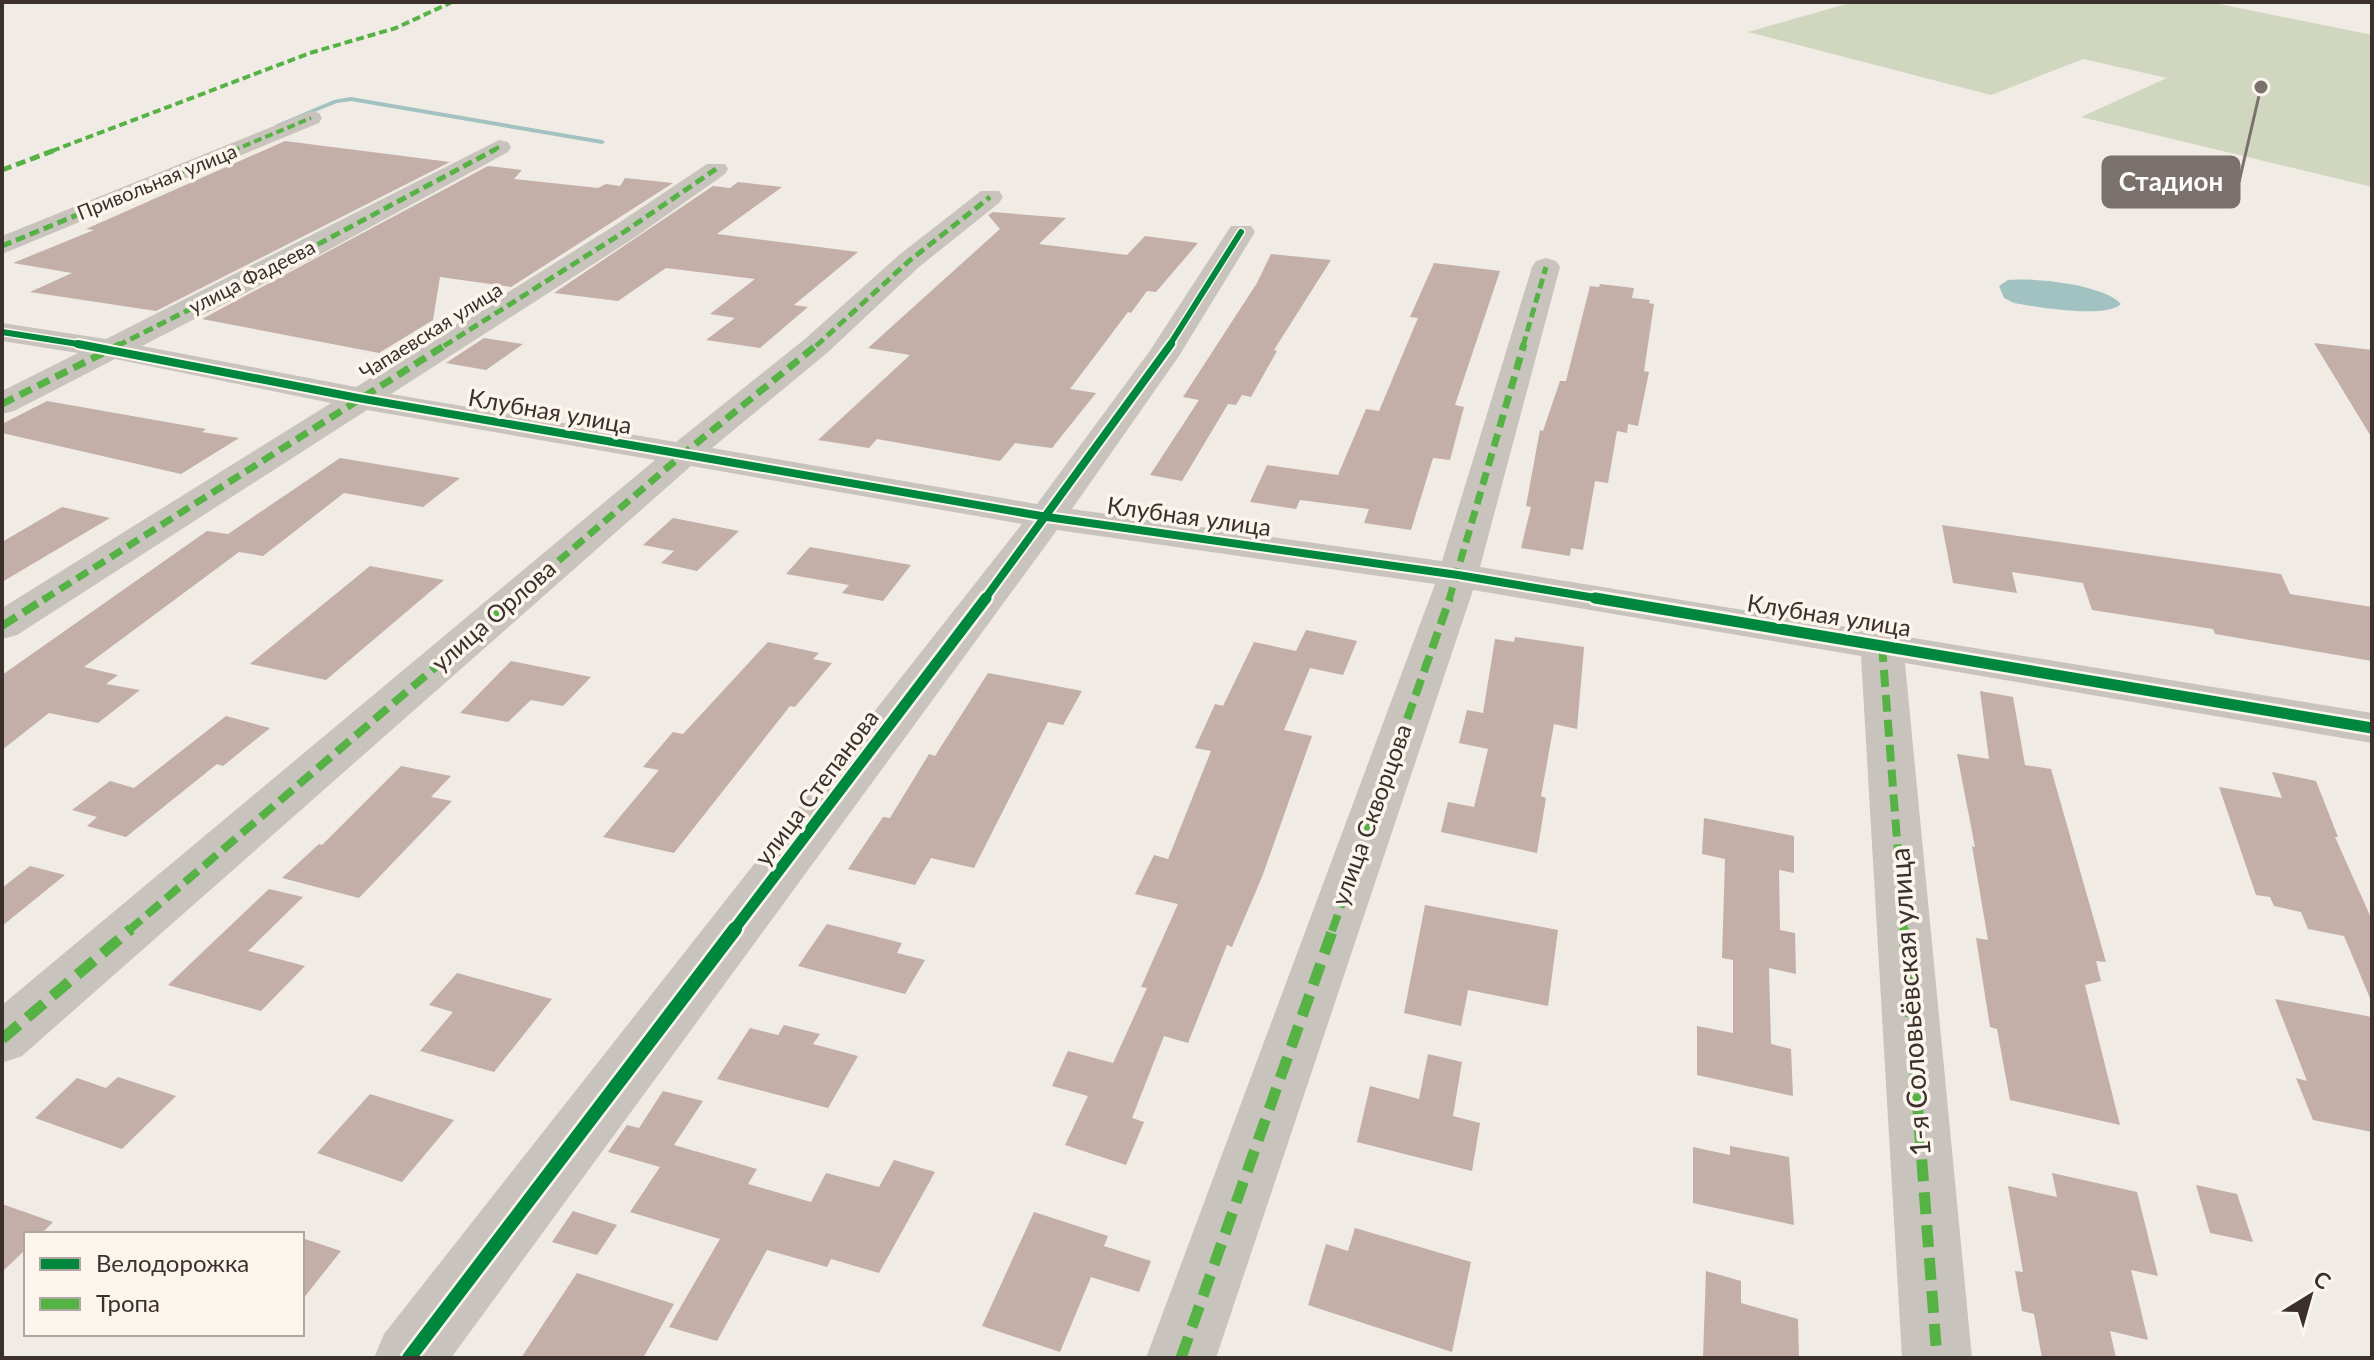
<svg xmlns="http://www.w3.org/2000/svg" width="2374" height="1360" viewBox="0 0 2374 1360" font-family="Lato,sans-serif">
	<rect width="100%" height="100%" fill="#f0ebe5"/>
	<path fill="#d1d6bf" d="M1853,2H2210L2372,35V187L2081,117L2167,78L2083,59L1991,95L1748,32Z"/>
	<path fill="#a1c2c1" d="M2008,280C2033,277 2105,285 2121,304C2105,319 2036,307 2014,303L2004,298L1999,286Z"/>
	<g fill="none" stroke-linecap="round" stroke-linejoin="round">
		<path fill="#a1c2c1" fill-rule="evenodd" d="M351,97L602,140L605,142L602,144L351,101L337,103L280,126L275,125L334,100Z"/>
	</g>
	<g fill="#c3afa7">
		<path d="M285,141L450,162L156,311L30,292L72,273L13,263L94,230L86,229Z"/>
		<path d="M488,166L522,170L514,179L598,188L606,184L620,186L625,178L673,183L511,287L440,277L433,320L379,353L202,319Z"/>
		<path d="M738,182L782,187L717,234L858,252L794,305L808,307L760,348L706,340L735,318L710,314L755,279L666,268L618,301L554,293L713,186L730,188Z"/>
		<path d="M993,212L1066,218L1039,244L1127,255L1145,236L1198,243L1156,292L1147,291L1131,313L1128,312L1070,389L1096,393L1052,448L1015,443L1000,461L877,439L869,448L818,440L910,355L868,348L1000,229L988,215Z"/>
		<path d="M1271,254L1331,260L1274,350L1277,351L1251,397L1242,395L1236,405L1228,404L1182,481L1150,475L1199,400L1183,397L1257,283Z"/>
		<path d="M1434,263L1500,271L1455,405L1464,407L1450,460L1433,458L1411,530L1364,523L1369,509L1300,500L1296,509L1250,502L1267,465L1338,475L1366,409L1379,411L1418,318L1410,317Z"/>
		<path d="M1600,284L1634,288L1632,298L1650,300L1649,303L1654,304L1644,371L1649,372L1638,426L1628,424L1627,433L1617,431L1608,483L1595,481L1583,550L1571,548L1570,556L1521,548L1531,507L1526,506L1540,430L1543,431L1560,381H1566L1590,286L1599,287Z"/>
		<path d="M484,338L523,344L486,370L446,363Z"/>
		<path d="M2314,343L2372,350V438Z"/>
		<path d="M47,401L206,429L202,432L239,438L181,474L2,433V424Z"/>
		<path d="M340,458L460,478L423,507L344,493L263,556L239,552L84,667L118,675L106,684L140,690L98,723L49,713L2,750V675L207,531L228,534Z"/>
		<path d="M62,507L110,518L2,582V542Z"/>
		<path d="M673,518L739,531L697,571L661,563L674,551L643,545Z"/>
		<path d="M1942,525L2281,574L2290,594L2372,607V661L2215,634L2213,629L2092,610L2083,583L2012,572L2017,593L1953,583Z"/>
		<path d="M810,547L911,565L883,601L842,593L849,585L786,574Z"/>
		<path d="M370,566L444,580L326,680L250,664Z"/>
		<path d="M1306,630L1357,641L1343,675L1310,668L1284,730L1312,736L1262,877L1232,947L1227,945L1188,1043L1164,1036L1132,1118L1144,1122L1126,1165L1065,1145L1088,1096L1052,1086L1068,1051L1113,1063L1147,988L1141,987L1178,904L1135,894L1154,855L1168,859L1211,751L1195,748L1215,704L1223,706L1254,642L1296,651Z"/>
		<path d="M1515,637L1584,647L1577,729L1554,724L1541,796L1546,798L1537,853L1441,832L1448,802L1474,807L1488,749L1459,743L1467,710L1483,713L1495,639L1514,642Z"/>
		<path d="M768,642L819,653L813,659L832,663L795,707L790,706L674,853L603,837L659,770L643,767L673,732L683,734Z"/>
		<path d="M511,661L591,677L563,706L531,700L508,722L460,713Z"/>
		<path d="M988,673L1082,691L1063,725L1048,722L974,868L931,858L915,885L848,869L883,817L890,818L929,754L935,756Z"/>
		<path d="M1980,691L2013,697L2025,765L2051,769L2106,962L2096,961L2101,981L2085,985L2120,1125L2010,1100L1997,1029L1990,1027L1976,938L1988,940L1972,846L1975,847L1957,754L1989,759Z"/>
		<path d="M226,716L270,728L223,766L217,764L126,837L87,826L97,817L72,810L110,781L134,788Z"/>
		<path d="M401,766L451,776L431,797L452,801L359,898L282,878L319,844L322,845Z"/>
		<path d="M2272,772L2316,781L2338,837H2335L2372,920V1003L2344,936L2308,929L2301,912L2274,906L2270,897L2256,895L2219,787L2282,798Z"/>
		<path d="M1704,818L1794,836V873L1779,870L1780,930L1795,933L1796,974L1769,968L1771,1044L1791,1049L1793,1096L1697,1075V1026L1733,1033V960L1722,958L1725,859L1702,854Z"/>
		<path d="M30,866L65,875L2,926V888Z"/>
		<path d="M269,889L303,897L248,951L305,966L261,1011L168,985Z"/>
		<path d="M1425,905L1558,930L1548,1006L1468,990L1461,1026L1404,1013Z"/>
		<path d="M827,924L902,943L897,953L925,960L905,994L798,966Z"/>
		<path d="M457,973L552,999L494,1072L420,1051L453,1012L429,1005Z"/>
		<path d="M2275,999L2372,1017V1132L2313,1120L2296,1078L2307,1081Z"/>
		<path d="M784,1025L820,1034L813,1044L858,1056L828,1108L717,1079L750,1028L778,1035Z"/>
		<path d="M1428,1054L1462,1062L1453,1116L1480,1123L1472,1171L1357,1142L1370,1086L1419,1099Z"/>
		<path d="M118,1077L176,1096L122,1149L35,1118L77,1078L106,1088Z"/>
		<path d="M663,1091L703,1101L674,1145L757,1169L748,1184L811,1202L826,1173L879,1187L894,1160L935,1172L879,1273L831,1259L827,1267L767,1250L717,1341L669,1327L720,1239L630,1212L660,1167L608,1152L627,1125L639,1128Z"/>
		<path d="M370,1094L454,1120L402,1182L317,1153Z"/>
		<path d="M1730,1146L1789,1157L1794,1225L1693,1203V1147L1730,1155Z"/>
		<path d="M2052,1173L2137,1192L2158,1276L2131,1270L2148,1340L2110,1331L2116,1358H2042L2034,1314L2022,1311L2015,1271L2023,1272L2008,1186L2057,1197Z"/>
		<path d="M2196,1185L2237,1194L2253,1242L2210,1233Z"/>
		<path d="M2,1204L53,1222L41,1234H26V1249L2,1272Z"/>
		<path d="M573,1211L617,1225L597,1255L552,1242Z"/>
		<path d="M1034,1212L1108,1236L1104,1246L1151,1261L1139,1292L1091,1277L1060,1352L982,1326Z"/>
		<path d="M1355,1228L1471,1262L1452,1352L1308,1305L1326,1244L1348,1251Z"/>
		<path d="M302,1238L341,1251L302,1300Z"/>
		<path d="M1706,1271L1741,1281V1303L1798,1319L1799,1358H1703Z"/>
		<path d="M577,1273L674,1304L643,1358H521Z"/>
	</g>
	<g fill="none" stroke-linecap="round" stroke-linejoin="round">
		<g fill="#c9c3be" fill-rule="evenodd">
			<path d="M311,111L319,113L322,118L319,123L2,254V236Z"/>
			<path d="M499,140L508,142L511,147L508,152L321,254L142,346L356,387L614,226L707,164H725L728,169L725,174L634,238L391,394L676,442L805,339L899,255L981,191H999L1003,197L999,203L919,267L827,353L712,448L1037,504L1149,352L1231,226H1251L1255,232L1179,356L1072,509L1442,561L1532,267L1536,261L1546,258L1556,261L1560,267L1480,567L2372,713V743L1905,663L1972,1358H1902L1861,656L1473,590L1216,1358H1146L1435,584L1057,530L451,1358H374L384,1334L1022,524L691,466L22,1056L2,1063V1005L655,460L367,410L17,635L2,639V608L331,403L115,359L14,411L2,414V391L78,353L2,341V323L106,339Z"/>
		</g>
		<g stroke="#57b246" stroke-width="4" stroke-dasharray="8 4" stroke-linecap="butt">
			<path d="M52,151L310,53L396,28L452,2"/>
			<path d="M232,151L311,118"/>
			<path d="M492,151L499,147"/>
		</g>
		<g stroke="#57b246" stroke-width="5" stroke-dasharray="10 5" stroke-linecap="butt">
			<path d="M2,170L58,149"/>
			<path d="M2,246L237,149"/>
			<path d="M117,346L311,248L496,149"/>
			<path d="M444,346L624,232L716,169"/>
			<path d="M816,346L909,261L990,197"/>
			<path d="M1523,346L1546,267"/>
		</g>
		<g stroke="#57b246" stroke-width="7" stroke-dasharray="13 7" stroke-linecap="butt">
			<path d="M2,404L121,344"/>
			<path d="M43,600L447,344"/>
			<path d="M513,600L682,455L818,344"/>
			<path d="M1449,600L1524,344"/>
		</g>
		<g stroke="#57b246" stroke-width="8" stroke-dasharray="17 8" stroke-linecap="butt">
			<path d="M2,626L46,598"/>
			<path d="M1882,645L1904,931"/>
			<path d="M128,931L516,598"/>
			<path d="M1332,931L1450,598"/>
		</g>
		<g stroke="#57b246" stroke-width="11" stroke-dasharray="22 11" stroke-linecap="butt">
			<path d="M1904,929L1937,1358"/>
			<path d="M2,1039L131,929"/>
			<path d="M1181,1358L1333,929"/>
		</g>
		<defs>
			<g id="cycleway-far3">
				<path d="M2,332L91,346"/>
				<path d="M1169,346L1241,232"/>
			</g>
			<g id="cycleway-far2">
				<path d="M78,344L358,398L1047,517L1458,575L1607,600"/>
				<path d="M984,600L1171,344"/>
			</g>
			<g id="cycleway-far1">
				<path d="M1595,598L2372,728"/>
				<path d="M733,931L986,598"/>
			</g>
			<path id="cycleway" d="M409,1358L735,929"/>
		</defs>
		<use href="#cycleway-far3" stroke="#fbf5ee" stroke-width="9"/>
		<use href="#cycleway-far2" stroke="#fbf5ee" stroke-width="12"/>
		<use href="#cycleway-far1" stroke="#fbf5ee" stroke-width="16"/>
		<use href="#cycleway" stroke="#fbf5ee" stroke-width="19"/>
		<use href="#cycleway-far3" stroke="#00873e" stroke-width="6"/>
		<use href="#cycleway-far2" stroke="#00873e" stroke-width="8"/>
		<use href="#cycleway-far1" stroke="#00873e" stroke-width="11"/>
		<use href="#cycleway" stroke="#00873e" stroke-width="14"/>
	</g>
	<g text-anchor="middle" stroke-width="7" stroke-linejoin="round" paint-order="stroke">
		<g font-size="20" fill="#3b302b" stroke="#fbf5ee">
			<text transform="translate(157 182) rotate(-22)" y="7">Привольная улица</text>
			<text transform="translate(252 277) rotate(-27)" y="7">улица Фадеева</text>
			<text transform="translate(431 331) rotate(-32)" y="7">Чапаевская улица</text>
		</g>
		<g font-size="24" fill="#3b302b" stroke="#fbf5ee">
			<text transform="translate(550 412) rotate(10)" y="8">Клубная улица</text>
			<text transform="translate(1189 517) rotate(8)" y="8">Клубная улица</text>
			<text transform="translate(494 616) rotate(-41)" y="8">улица Орлова</text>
			<text transform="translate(1829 616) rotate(9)" y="8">Клубная улица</text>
			<text transform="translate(817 788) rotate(-53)" y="8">улица Степанова</text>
			<text transform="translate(1372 815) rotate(-70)" y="8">улица Скворцова</text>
		</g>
		<g font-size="28" fill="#3b302b" stroke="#fbf5ee">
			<text transform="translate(1910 1002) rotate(-94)" y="10">1-я Соловьёвская улица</text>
		</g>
	</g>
	<path fill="none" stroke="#7a716c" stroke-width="3" d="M2261 87L2239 182"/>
	<circle fill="#7a716c" stroke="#fbf5ee" stroke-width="3" cx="2261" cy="87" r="8"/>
	<rect fill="#7a716c" stroke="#7a716c" stroke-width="3" x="2103" y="157" width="136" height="50" rx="8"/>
	<g font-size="26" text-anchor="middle" font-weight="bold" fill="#fff">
		<text x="2171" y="191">Стадион</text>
	</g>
	<rect width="2374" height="1360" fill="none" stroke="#3b302b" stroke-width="8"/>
	<rect x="24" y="1232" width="280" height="104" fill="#fbf5ee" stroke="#aea6a0" stroke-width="2"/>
	<rect x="40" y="1258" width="40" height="12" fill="#00873e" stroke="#aea6a0" stroke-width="2"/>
	<text x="96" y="1272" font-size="24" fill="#3b302b">Велодорожка</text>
	<rect x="40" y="1298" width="40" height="12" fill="#57b246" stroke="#aea6a0" stroke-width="2"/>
	<text x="96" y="1312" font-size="24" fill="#3b302b">Тропа</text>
	<g transform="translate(2310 1296) rotate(37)" stroke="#fbf5ee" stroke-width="6" paint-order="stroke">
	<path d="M0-6L14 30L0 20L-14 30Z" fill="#3b302b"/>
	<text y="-12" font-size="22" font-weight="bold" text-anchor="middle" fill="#3b302b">С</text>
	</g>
</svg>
